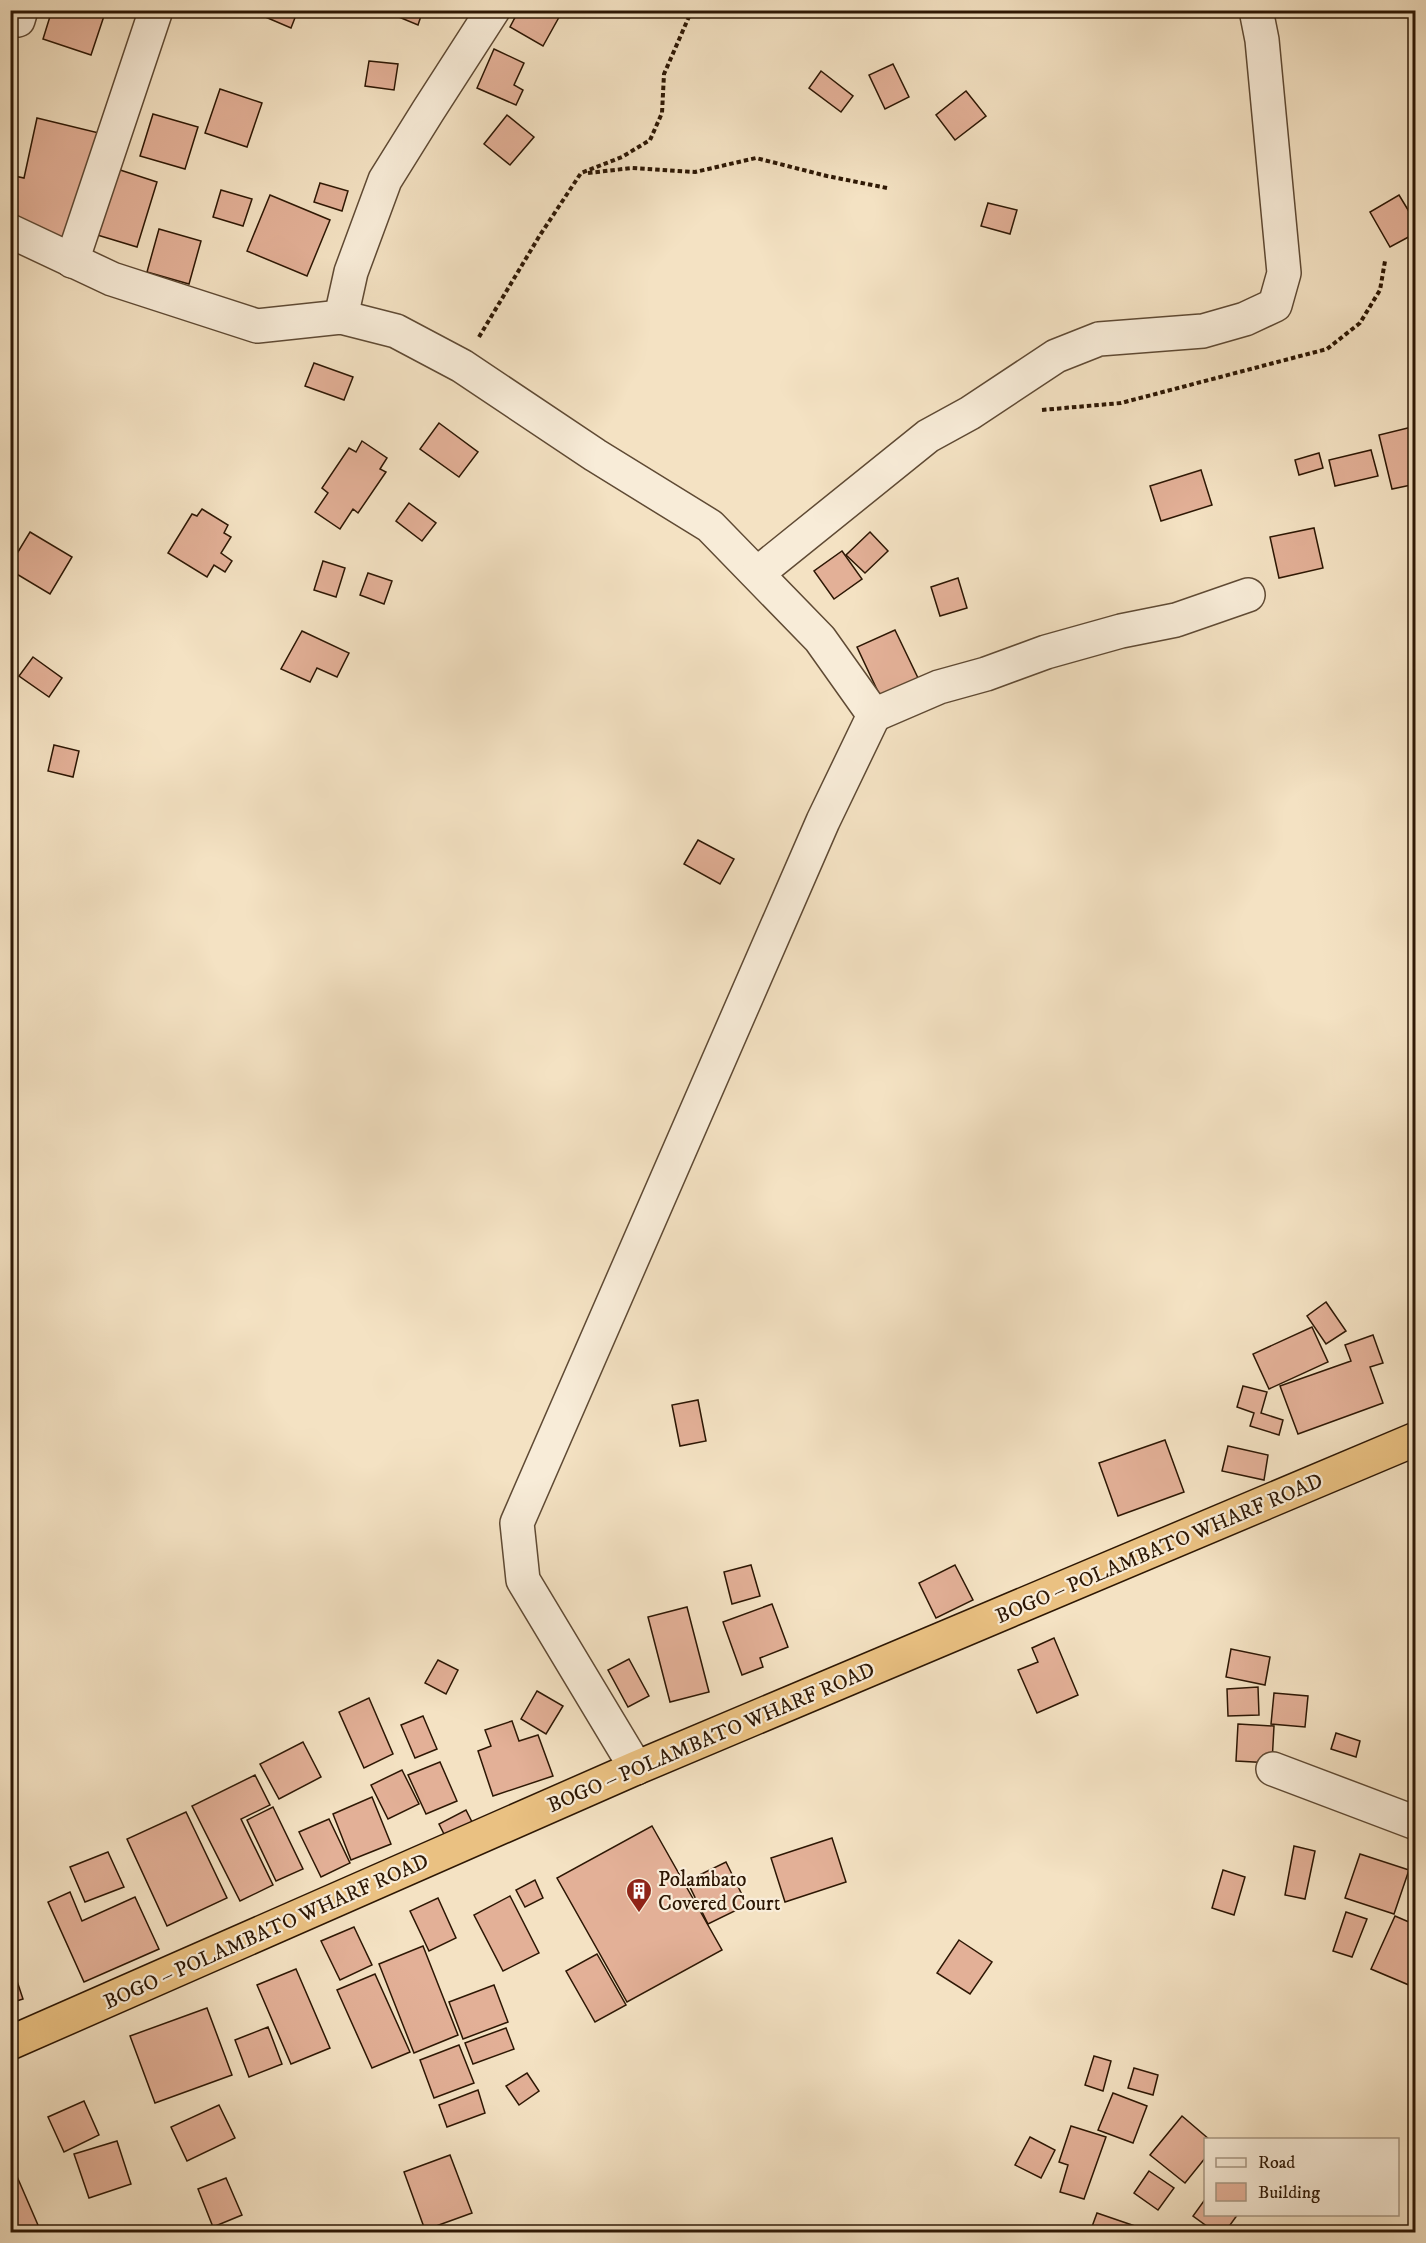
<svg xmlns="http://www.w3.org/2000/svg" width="1426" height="2243" viewBox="0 0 1426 2243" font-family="'IM FELL DW Pica',serif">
	<rect width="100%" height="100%" fill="#f4e2c3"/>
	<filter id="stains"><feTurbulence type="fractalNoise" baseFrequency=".00333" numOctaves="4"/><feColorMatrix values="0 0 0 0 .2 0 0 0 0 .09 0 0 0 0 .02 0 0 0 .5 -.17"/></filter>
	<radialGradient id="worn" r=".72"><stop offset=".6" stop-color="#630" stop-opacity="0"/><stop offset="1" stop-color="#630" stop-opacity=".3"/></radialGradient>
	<g fill="#e3b097" stroke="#2d1704" stroke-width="1.5">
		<path d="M52,10H106L91,55L43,39Z"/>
		<path d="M249,10H298L291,28Z"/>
		<path d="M382,10H423L418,25Z"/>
		<path d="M519,10H563L543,46L510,27Z"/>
		<path d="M494,49L524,63L514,85L523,90L516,105L477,88Z"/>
		<path d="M369,61L398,64L394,90L365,86Z"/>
		<path d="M893,64L909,97L885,109L869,75Z"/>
		<path d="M821,71L853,96L841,112L809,88Z"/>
		<path d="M220,89L262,103L247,147L205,133Z"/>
		<path d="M966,91L986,116L955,140L936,115Z"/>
		<path d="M153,114L198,127L185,169L140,156Z"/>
		<path d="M507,115L534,137L510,165L484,144Z"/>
		<path d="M37,118L99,133L75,240L10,225V175L24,178Z"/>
		<path d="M114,168L157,182L137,247L94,234Z"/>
		<path d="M320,183L348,191L342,211L314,202Z"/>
		<path d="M221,190L252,199L243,226L213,217Z"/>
		<path d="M270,195L330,220L307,276L247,251Z"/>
		<path d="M1399,195L1416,223V233L1390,247L1370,212Z"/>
		<path d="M988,203L1017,210L1010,234L981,226Z"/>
		<path d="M159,229L201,241L189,284L147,272Z"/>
		<path d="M314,363L353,377L344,400L305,386Z"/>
		<path d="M439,423L478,452L459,477L420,449Z"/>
		<path d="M1416,426V484L1392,489L1379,435Z"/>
		<path d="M362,441L387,458L380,469L386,472L358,513L353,509L340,529L315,512L328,493L322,488L349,448L356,452Z"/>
		<path d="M1371,450L1378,476L1335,486L1329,460Z"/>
		<path d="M1319,453L1323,468L1299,475L1295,460Z"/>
		<path d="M1201,470L1212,505L1161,521L1150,486Z"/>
		<path d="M409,503L436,523L422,541L396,521Z"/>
		<path d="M202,509L228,525L224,533L231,537L221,553L232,561L225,572L214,565L207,577L168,553L192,514L197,516Z"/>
		<path d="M1314,528L1323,568L1279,578L1270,537Z"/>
		<path d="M30,532L72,557L50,594L10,570V565Z"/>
		<path d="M870,532L888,551L865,573L846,555Z"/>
		<path d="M842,551L862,579L834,599L814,571Z"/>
		<path d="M323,561L345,568L336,597L314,590Z"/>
		<path d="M368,573L392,581L384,604L360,595Z"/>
		<path d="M958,578L967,608L940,616L931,587Z"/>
		<path d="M895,630L918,678L880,696L857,647Z"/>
		<path d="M302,631L349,653L337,677L317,668L310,682L281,669Z"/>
		<path d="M33,657L62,678L49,697L19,676Z"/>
		<path d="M54,745L79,751L73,777L48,771Z"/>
		<path d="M698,840L734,859L720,884L684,864Z"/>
		<path d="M1326,1302L1346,1331L1326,1344L1307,1316Z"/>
		<path d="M1312,1327L1328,1362L1269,1389L1253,1354Z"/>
		<path d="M1373,1335L1383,1363L1370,1367L1383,1403L1298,1434L1280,1386L1351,1361L1345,1345Z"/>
		<path d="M1243,1386L1267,1392L1261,1413L1283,1420L1279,1435L1250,1426L1254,1413L1237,1407Z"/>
		<path d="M698,1400L706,1441L680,1446L672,1405Z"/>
		<path d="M1165,1440L1184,1492L1118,1516L1099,1463Z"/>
		<path d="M1228,1446L1268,1455L1264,1480L1222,1471Z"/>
		<path d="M751,1565L760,1596L732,1604L724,1572Z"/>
		<path d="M955,1565L973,1600L936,1618L919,1583Z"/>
		<path d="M772,1604L788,1647L760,1658L763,1667L742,1675L723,1622Z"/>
		<path d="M687,1607L709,1692L670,1702L648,1617Z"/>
		<path d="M1054,1638L1078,1695L1037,1713L1018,1670L1038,1662L1032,1648Z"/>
		<path d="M1231,1649L1270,1657L1265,1685L1226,1677Z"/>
		<path d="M629,1659L649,1696L628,1707L608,1670Z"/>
		<path d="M438,1660L458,1670L446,1694L425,1683Z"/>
		<path d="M1258,1687L1259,1715L1228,1716L1227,1689Z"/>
		<path d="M537,1691L563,1706L546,1734L521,1719Z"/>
		<path d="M1274,1693L1308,1696L1305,1727L1271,1724Z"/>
		<path d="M369,1698L393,1754L364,1768L339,1712Z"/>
		<path d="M423,1716L437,1749L415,1758L401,1725Z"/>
		<path d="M512,1721L519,1741L538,1735L553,1776L493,1796L478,1751L491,1746L485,1730Z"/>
		<path d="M1238,1724L1274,1726L1272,1763L1236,1761Z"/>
		<path d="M1336,1733L1360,1741L1356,1757L1331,1749Z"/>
		<path d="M303,1742L321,1777L279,1799L260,1764Z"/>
		<path d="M440,1762L457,1801L426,1814L408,1775Z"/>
		<path d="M402,1770L419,1804L388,1819L371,1785Z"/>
		<path d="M255,1775L270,1805L241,1819L273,1885L240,1901L192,1806Z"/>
		<path d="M372,1797L391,1844L351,1860L333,1814Z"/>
		<path d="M273,1807L303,1869L276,1881L247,1820Z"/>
		<path d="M466,1810L473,1824L446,1838L439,1824Z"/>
		<path d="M186,1812L227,1898L167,1926L127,1839Z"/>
		<path d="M329,1819L350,1863L321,1877L299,1832Z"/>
		<path d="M652,1826L722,1950L627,2002L557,1878Z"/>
		<path d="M832,1838L846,1882L785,1902L771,1858Z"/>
		<path d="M1294,1846L1315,1851L1305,1899L1285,1895Z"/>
		<path d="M108,1852L124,1887L85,1902L70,1867Z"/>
		<path d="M1360,1854L1409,1870L1394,1914L1345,1898Z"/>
		<path d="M726,1862L747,1905L708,1924L687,1881Z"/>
		<path d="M1223,1870L1245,1877L1234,1915L1212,1908Z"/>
		<path d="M535,1880L543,1898L525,1907L516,1890Z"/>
		<path d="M70,1892L82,1921L135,1897L159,1949L84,1982L48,1902Z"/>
		<path d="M510,1896L539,1953L503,1971L474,1915Z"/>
		<path d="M438,1898L456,1938L429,1951L410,1911Z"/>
		<path d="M1346,1912L1367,1919L1352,1957L1333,1951Z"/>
		<path d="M1395,1916L1416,1925V1988L1371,1969Z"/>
		<path d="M354,1927L372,1965L340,1980L321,1941Z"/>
		<path d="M959,1940L992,1962L970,1994L937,1973Z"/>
		<path d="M423,1946L458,2035L414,2053L379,1964Z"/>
		<path d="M597,1954L626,2005L595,2022L566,1971Z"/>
		<path d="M10,1960L23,1999L10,2003Z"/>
		<path d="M296,1969L330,2048L291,2064L257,1985Z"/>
		<path d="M375,1974L410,2052L372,2068L337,1990Z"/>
		<path d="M494,1985L508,2022L463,2039L449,2002Z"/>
		<path d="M207,2008L232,2075L155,2103L130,2036Z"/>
		<path d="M268,2027L282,2064L249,2077L235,2040Z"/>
		<path d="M506,2028L514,2049L473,2064L465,2043Z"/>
		<path d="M459,2045L474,2083L434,2098L420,2060Z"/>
		<path d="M1094,2056L1111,2061L1103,2091L1085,2085Z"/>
		<path d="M1134,2068L1158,2075L1153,2095L1128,2088Z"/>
		<path d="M527,2073L539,2091L519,2105L506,2086Z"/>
		<path d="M478,2090L485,2113L447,2127L439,2105Z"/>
		<path d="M1113,2093L1147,2106L1133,2143L1098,2130Z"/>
		<path d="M84,2101L99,2135L64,2152L48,2117Z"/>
		<path d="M219,2105L235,2138L187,2161L171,2127Z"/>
		<path d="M1182,2116L1210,2140H1206V2157L1185,2183L1150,2155Z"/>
		<path d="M1071,2126L1106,2137L1084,2199L1060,2192L1068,2165L1059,2162Z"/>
		<path d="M1030,2137L1055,2150L1041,2178L1015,2165Z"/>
		<path d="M117,2141L131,2184L89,2198L74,2154Z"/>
		<path d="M450,2155L472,2213L425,2230L404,2172Z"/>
		<path d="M10,2165H12L41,2232H10Z"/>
		<path d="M1149,2171L1174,2188L1158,2210L1134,2193Z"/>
		<path d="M226,2178L242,2215L213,2227L198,2189Z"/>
		<path d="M1206,2198V2214H1238L1225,2232H1215L1193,2216Z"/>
		<path d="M1097,2213L1135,2226L1132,2232H1090Z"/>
	</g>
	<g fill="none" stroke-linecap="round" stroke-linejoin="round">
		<defs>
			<g id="minor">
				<path d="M18,20L21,10"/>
				<path d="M10,231L112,279L257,326L341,317L396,331L462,366L595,455L710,526L820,639L874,715L823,821L517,1523L523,1580L636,1768"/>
				<path d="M72,261L156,10"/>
				<path d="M341,317L351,272L385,180L428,111L493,10"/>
				<path d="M758,573L928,436L970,413L1056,356L1099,339L1203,331L1245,319L1275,305L1284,273L1262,40L1256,10"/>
				<path d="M874,715L939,687L986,674L1046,652L1121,631L1176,620L1248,595"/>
				<path d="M1273,1769L1416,1823"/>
			</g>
			<path id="highway" d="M10,2043L636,1768L1416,1439"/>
		</defs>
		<use href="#minor" stroke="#5f4a34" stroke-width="36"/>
		<use href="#highway" stroke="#2d1704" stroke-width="36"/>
		<g stroke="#2d1704" stroke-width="4" stroke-dasharray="4.5 3" stroke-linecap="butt">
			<path d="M588,173L632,168L695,172L756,158L827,176L887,188"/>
			<path d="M479,337L540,235L581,173L622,157L650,140L662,113L664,74L691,12L700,10"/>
			<path d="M1042,410L1121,403L1327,349L1360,323L1380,290L1385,261"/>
		</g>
		<use href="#minor" stroke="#f8ecd8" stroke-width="33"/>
		<use href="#highway" stroke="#eac182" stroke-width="33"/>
	</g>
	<defs>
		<symbol id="building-pin" viewBox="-11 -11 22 30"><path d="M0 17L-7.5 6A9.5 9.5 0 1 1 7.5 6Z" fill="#8f2418" stroke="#f8ecd8"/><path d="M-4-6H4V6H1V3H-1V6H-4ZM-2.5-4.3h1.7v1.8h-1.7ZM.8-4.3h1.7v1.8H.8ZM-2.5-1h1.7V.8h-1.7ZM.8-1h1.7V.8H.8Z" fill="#fff"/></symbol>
	</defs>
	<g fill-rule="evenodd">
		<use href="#building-pin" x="624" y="1876" width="30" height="40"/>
	</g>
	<g text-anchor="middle" stroke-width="4.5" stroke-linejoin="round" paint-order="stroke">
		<g font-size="21" fill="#2d1704" stroke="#f8ecd8">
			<text transform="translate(1159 1548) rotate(-23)" y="7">BOGO – POLAMBATO WHARF ROAD</text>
			<text transform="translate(711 1737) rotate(-23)" y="7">BOGO – POLAMBATO WHARF ROAD</text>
			<text transform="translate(266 1931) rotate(-24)" y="7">BOGO – POLAMBATO WHARF ROAD</text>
		</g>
		<g font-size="21" fill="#2d1704" stroke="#f8ecd8" text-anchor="start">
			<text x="658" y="1886">Polambato<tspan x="658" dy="24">Covered Court</tspan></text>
		</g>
	</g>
	<rect width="1426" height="2243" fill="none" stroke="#f4e2c3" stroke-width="36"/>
	<rect x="12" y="12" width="1402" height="2219" fill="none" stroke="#2d1704" stroke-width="3"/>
	<rect x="18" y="18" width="1390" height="2207" fill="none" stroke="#2d1704" stroke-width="1.5"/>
	<rect x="1204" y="2138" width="195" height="78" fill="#f8ecd8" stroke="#a79783" stroke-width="1.5"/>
	<rect x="1216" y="2158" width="30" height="9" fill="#f8ecd8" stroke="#a79783" stroke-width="1.5"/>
	<text x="1258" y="2168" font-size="18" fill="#2d1704">Road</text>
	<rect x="1216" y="2183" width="30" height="18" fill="#e3b097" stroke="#a79783" stroke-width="1.5"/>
	<text x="1258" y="2198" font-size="18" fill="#2d1704">Building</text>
	<rect width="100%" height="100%" filter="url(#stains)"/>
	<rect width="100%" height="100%" fill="url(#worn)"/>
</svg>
